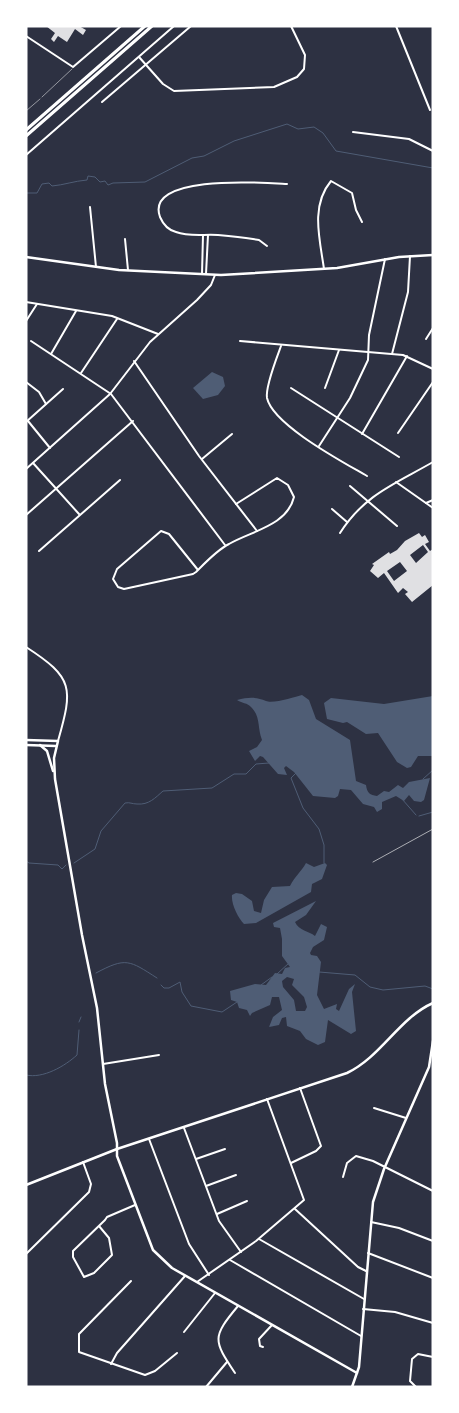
<svg xmlns="http://www.w3.org/2000/svg" width="459" height="1413" viewBox="0 0 459 1413" font-family="'IBM Plex Sans',sans-serif">
	<rect width="100%" height="100%" fill="#2d3142"/>
	<g fill="#4f5d75" fill-rule="evenodd">
		<path d="M212,372L223,377L225,386L218,395L203,399L193,388Z"/>
		<path d="M302,695L309,700L316,719L350,740L356,781L366,785C367,793 370,795 377,796L384,791L389,792L398,785L403,788L409,782L430,778L424,800L421,802L414,801L409,795L404,801L396,796L382,802V809L377,812L374,807L363,804L351,790L340,789L338,796L335,798L313,796L294,772L286,766L284,768L287,775L278,774L263,757L260,756L255,761L249,751L257,747L262,740C257,727 261,717 251,707C248,703 241,703 237,700C249,697 256,697 266,701C273,704 295,697 302,695Z"/>
		<path d="M433,696V756H418L411,767L407,768L397,762L378,733L366,734L347,722L343,723L327,719L324,703L331,698L384,704Z"/>
		<path d="M306,863L314,867L325,863L327,865L322,879L312,884L311,892L256,923L244,924C238,918 231,904 232,895L236,893L242,894L252,901L254,911L261,913L264,900L272,887L290,886C295,876 301,872 306,863Z"/>
		<path d="M316,901L306,915L295,922C299,931 309,931 315,936L321,924L327,927L324,940L313,947L310,953L311,955L317,956L321,962L317,995L324,1009L337,1004L336,1009L339,1011L349,989L355,984L352,992L356,1031L351,1034L328,1020L325,1042L318,1045L306,1039L300,1031L287,1026L286,1017L282,1018L279,1025L269,1027L273,1017L282,1010L279,997H272L270,1005L252,1013L250,1016L247,1010L239,1008L237,1002L231,1000L230,991L255,984L266,985L275,973L282,974L285,968L290,967L282,956V939L280,928L274,927L273,923ZM287,977L294,979L292,985L304,997L307,1007L305,1011H296L294,1000L283,987L282,981Z"/>
	</g>
	<g fill="none" stroke-linecap="round" stroke-linejoin="round">
		<g stroke="#4f5d75" stroke-width="1">
			<path d="M26,193H37L42,184L49,183L52,186C64,185 74,181 87,180L88,176L95,177L100,182L105,181L108,185L113,183L145,182L192,158L204,156L234,141L287,124L298,129L314,127L323,133L336,151L433,168"/>
			<path d="M296,773L291,778L303,808L319,829L324,845V863"/>
			<path d="M423,779L433,770"/>
			<path d="M402,799L416,815"/>
			<path d="M419,816L433,812"/>
			<path d="M26,861L29,863L58,865L62,869L66,865"/>
			<path d="M74,863L95,849L101,831L125,803C130,802 132,804 137,804C149,805 155,798 163,791L212,788L234,774H246L256,764L269,763"/>
			<path d="M319,972L355,975L370,987L383,990L425,986L433,989"/>
			<path d="M96,973C126,957 129,960 157,978"/>
			<path d="M277,974L289,963"/>
			<path d="M161,985L164,988H169L180,982L182,992L191,1006L222,1012L237,1002"/>
			<path d="M261,985L272,977"/>
			<path d="M79,1022L81,1017"/>
			<path d="M26,1075C43,1079 65,1066 77,1055L79,1030"/>
		</g>
	</g>
	<g fill="#e0e0e3" fill-rule="evenodd">
		<path d="M46,26H79L86,30L83,35L75,29L67,42L58,36L54,42L51,39L55,33Z"/>
		<path d="M419,533L422,537L425,535L429,542L425,544L430,551L433,549V585L412,602L405,594L408,592L403,588L398,593L384,573L378,578L370,571L374,565L372,564L389,552L390,554L397,550L405,541ZM423,545L428,552L416,563L410,555ZM400,562L407,571L394,581L387,571Z"/>
	</g>
	<g fill="none" stroke-linecap="round" stroke-linejoin="round">
		<path stroke="#fff" stroke-width="0.5" d="M26,111L40,99"/>
		<path stroke="#fff" stroke-width="0.5" d="M42,97L72,69"/>
		<g stroke="#fff" stroke-width="2">
			<path d="M396,26L430,110"/>
			<path d="M26,36L73,67L121,26"/>
			<path d="M139,57L163,84L174,91L274,87L297,77L304,69L305,55L291,26"/>
			<path d="M102,102L191,26"/>
			<path d="M353,132L409,139L433,151"/>
			<path d="M90,207L96,267"/>
			<path d="M125,239L128,270"/>
			<path d="M267,246L259,240L253,239C241,237 230,236 218,235C204,234 189,237 176,232C168,230 163,224 160,217C144,173 267,183 287,184"/>
			<path d="M324,269C320,240 310,206 331,181L352,193L356,210L362,222"/>
			<path d="M202,274L203,235"/>
			<path d="M206,274L208,235"/>
			<path d="M26,302L112,316L158,334"/>
			<path d="M26,321L37,304"/>
			<path d="M426,339L433,328"/>
			<path d="M31,341L111,394L225,545"/>
			<path d="M240,341L403,355L433,369"/>
			<path d="M281,346C277,357 265,387 267,398C273,425 343,462 367,476"/>
			<path d="M51,354L76,311"/>
			<path d="M392,354L408,292L410,256"/>
			<path d="M134,361L199,456L257,531"/>
			<path d="M81,373L117,319"/>
			<path d="M26,382L39,392L46,404"/>
			<path d="M291,388L399,457"/>
			<path d="M325,388L339,350"/>
			<path d="M28,421L50,448"/>
			<path d="M26,422L63,389"/>
			<path d="M398,433L433,382"/>
			<path d="M362,434L407,356"/>
			<path d="M319,446L350,398L368,360L369,335L385,259"/>
			<path d="M202,459L232,434"/>
			<path d="M33,463L79,514"/>
			<path d="M396,482L433,508"/>
			<path d="M350,486L397,526"/>
			<path d="M426,503L433,500"/>
			<path d="M332,509L347,522"/>
			<path d="M26,515L133,421"/>
			<path d="M340,533C365,494 395,484 433,462"/>
			<path d="M39,551L120,480"/>
			<path d="M198,570L169,534L161,531L117,569L113,579L118,587L124,589L193,574L196,572C206,562 217,550 229,544C251,531 287,526 294,497L288,485L277,478L236,504"/>
			<path d="M103,1064L159,1055"/>
			<path d="M374,1108L406,1118"/>
			<path d="M184,1128L219,1221L241,1252"/>
			<path d="M149,1139L189,1244L209,1275"/>
			<path d="M196,1159L225,1149"/>
			<path d="M291,1163L316,1151L321,1146L300,1088"/>
			<path d="M343,1177L347,1163L356,1156L373,1161L433,1191"/>
			<path d="M206,1186L236,1175"/>
			<path d="M295,1209L358,1267L366,1271"/>
			<path d="M217,1214L247,1201"/>
			<path d="M371,1222L399,1228L433,1241"/>
			<path d="M99,1226L109,1238L112,1255L94,1273L84,1277L73,1257V1251L105,1220L107,1217L135,1205"/>
			<path d="M259,1239L364,1299"/>
			<path d="M368,1253L433,1278"/>
			<path d="M26,1254L89,1192L91,1184L83,1162"/>
			<path d="M230,1260L361,1336"/>
			<path d="M131,1281L79,1334V1352L145,1375L155,1371L177,1353"/>
			<path d="M197,1282L256,1241L304,1200L267,1099"/>
			<path d="M363,1309L395,1312L433,1323"/>
			<path d="M184,1332L215,1293"/>
			<path d="M263,1347L260,1346L259,1339L272,1325"/>
			<path d="M111,1364L117,1353L185,1276"/>
			<path d="M235,1373C213,1340 212,1337 238,1306"/>
			<path d="M206,1387L227,1362"/>
			<path d="M416,1387L410,1381L412,1359L418,1354L433,1357"/>
		</g>
		<g stroke="#fff" stroke-width="2">
			<path d="M26,155L174,26"/>
			<path d="M26,469L110,394L150,342L197,300L211,285L215,275"/>
			<path d="M26,647C74,678 73,688 58,741"/>
		</g>
		<g stroke="#fff" stroke-width="2.5">
			<path d="M26,740L58,741L54,758L55,779L82,935L97,1008L105,1084L117,1143V1156L153,1250L172,1268L357,1373"/>
			<path d="M26,745L56,746"/>
			<path d="M40,745L47,751L53,771"/>
			<path d="M352,1387L359,1367L373,1202L384,1169L429,1067L433,1041"/>
		</g>
		<g stroke="#fff" stroke-width="2.5">
			<path d="M26,257L119,270L221,275L337,268L399,257L433,255"/>
			<path d="M26,1185L117,1149L347,1073C381,1057 399,1018 433,1003"/>
		</g>
		<g stroke="#fff" stroke-width="3">
			<path d="M26,130L145,26"/>
			<path d="M26,136L152,26"/>
		</g>
		<path stroke="#abadb3" stroke-width="1" d="M373,862L433,829"/>
	</g>
	<rect width="459" height="1413" fill="none" stroke="#ffffff" stroke-width="55"/>
</svg>
